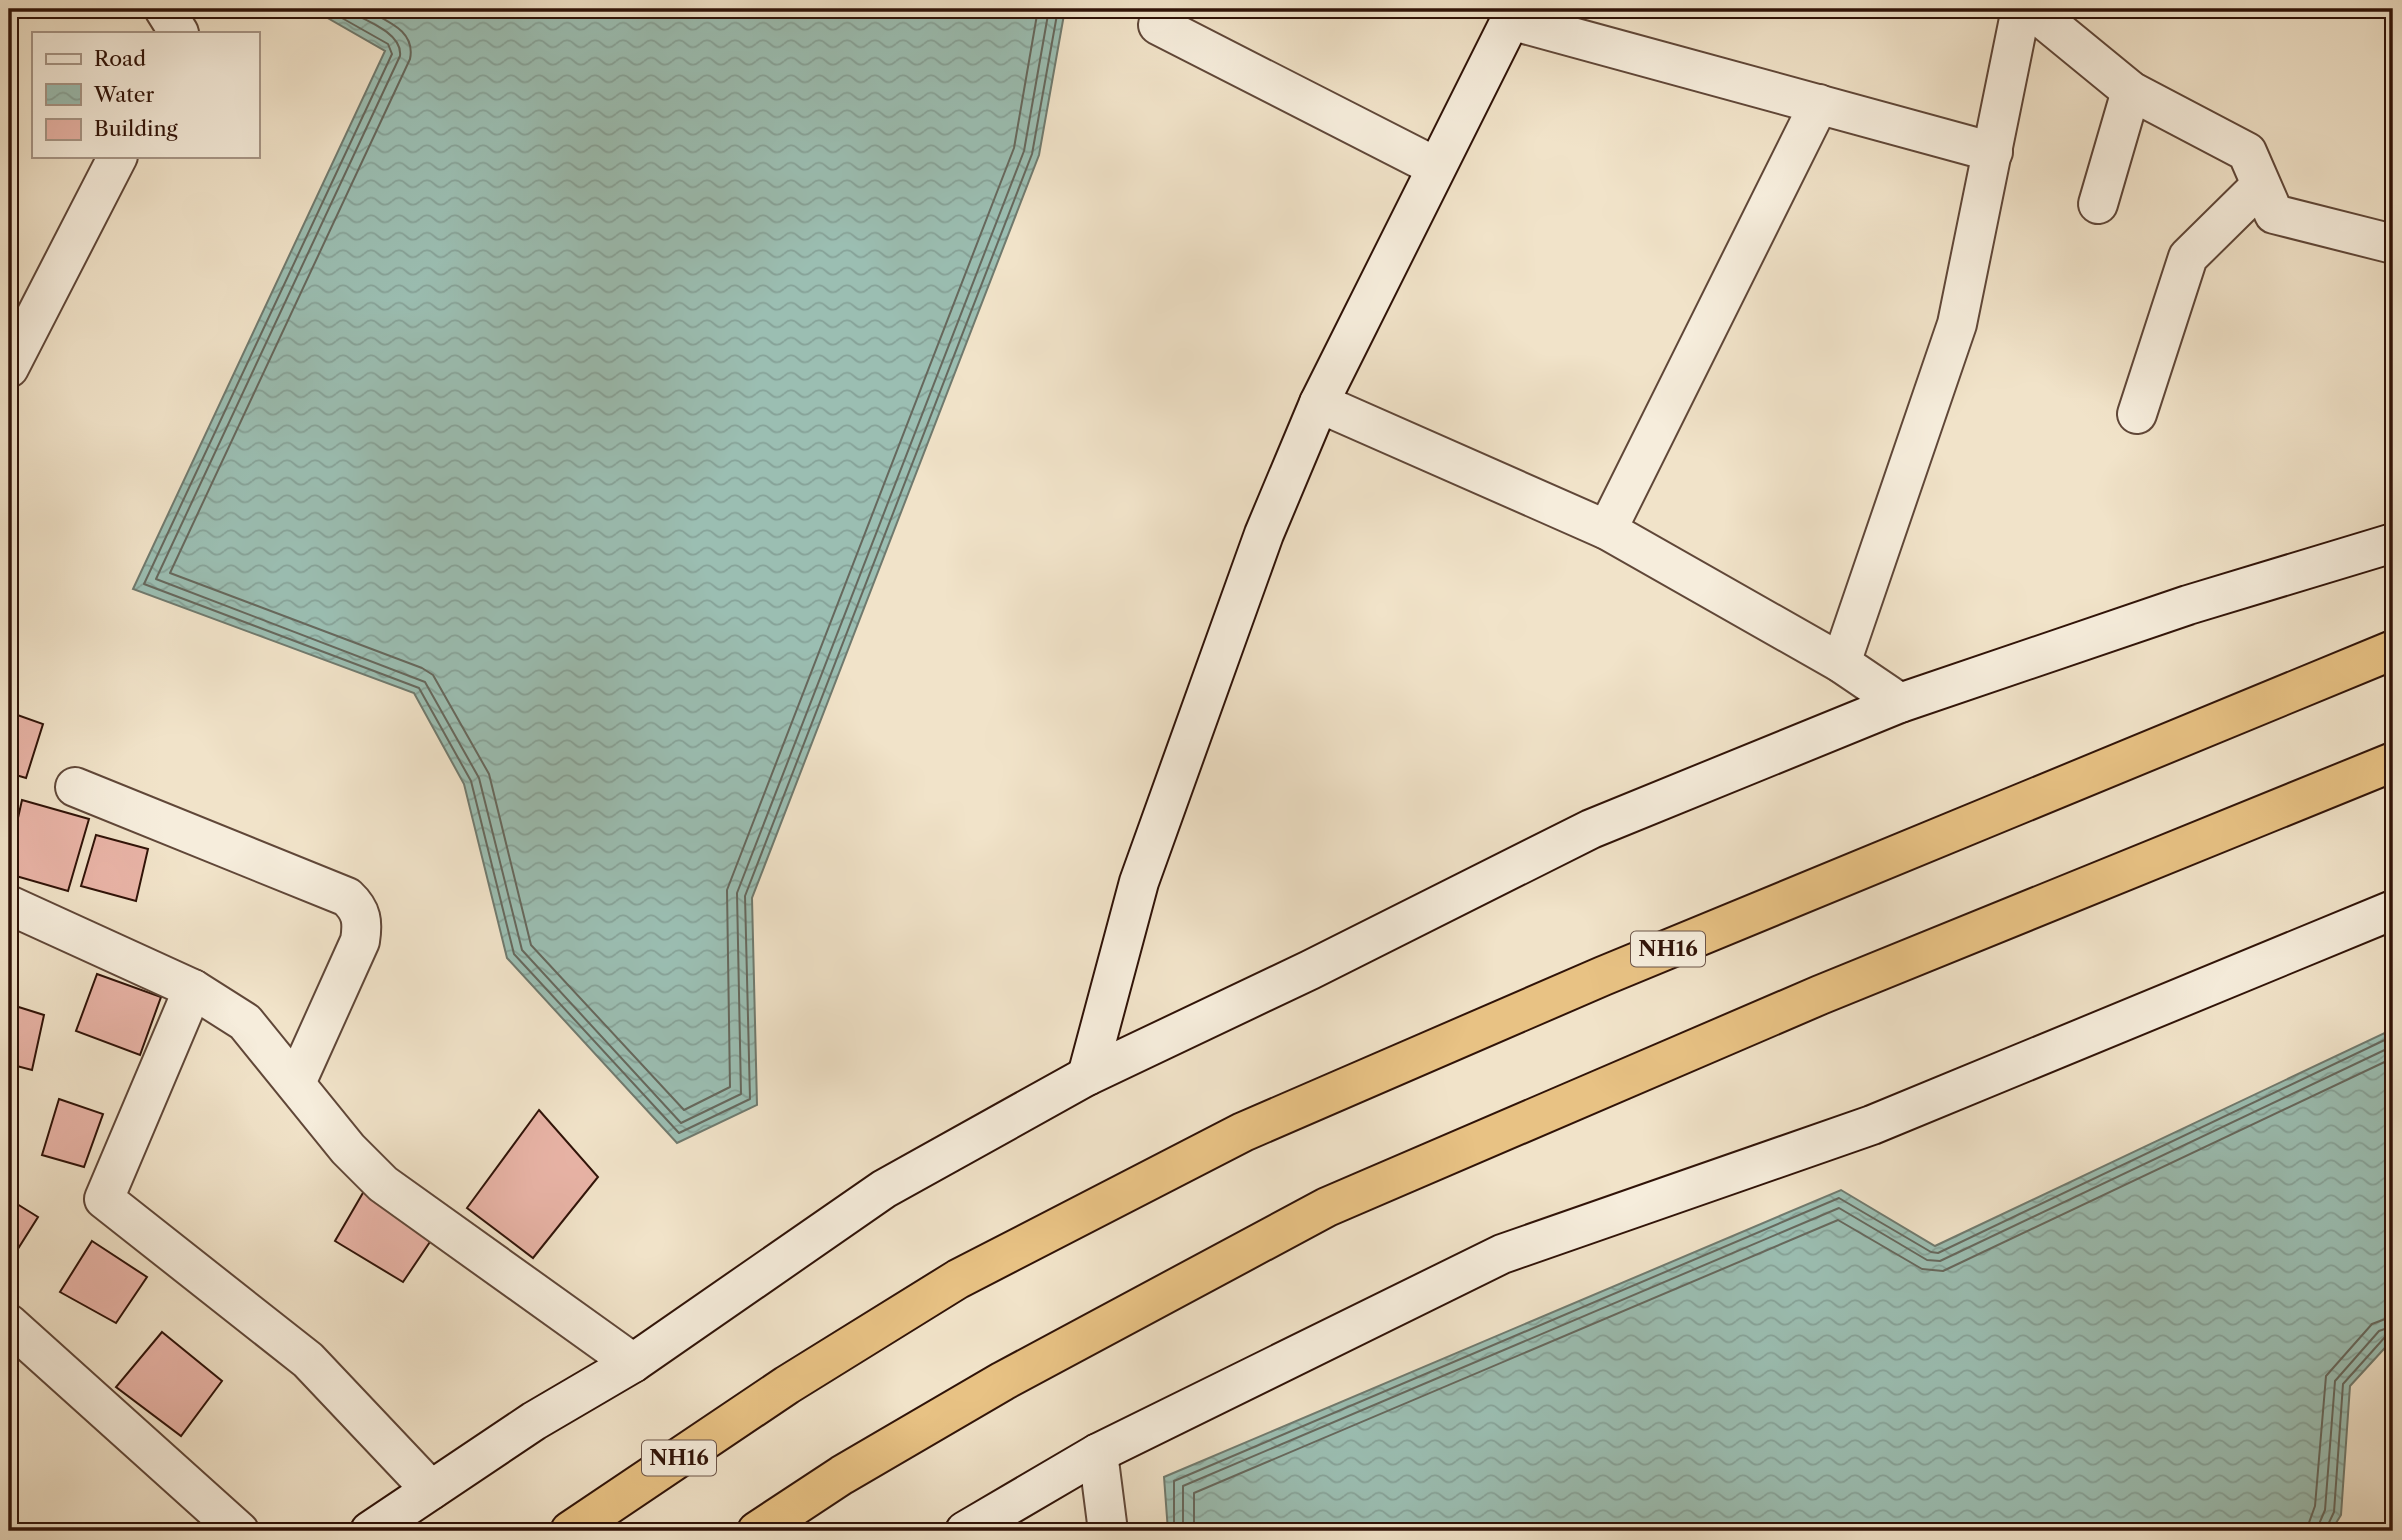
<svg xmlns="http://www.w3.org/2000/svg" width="2402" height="1540" viewBox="0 0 2402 1540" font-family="'Libre Caslon Text',serif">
	<defs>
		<pattern id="water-waves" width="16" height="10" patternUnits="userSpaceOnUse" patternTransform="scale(1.75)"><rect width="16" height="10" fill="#9bbeb2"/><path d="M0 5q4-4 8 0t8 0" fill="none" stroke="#86a298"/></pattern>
	</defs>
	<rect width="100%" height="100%" fill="#f1e3c9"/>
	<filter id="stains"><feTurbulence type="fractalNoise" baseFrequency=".00286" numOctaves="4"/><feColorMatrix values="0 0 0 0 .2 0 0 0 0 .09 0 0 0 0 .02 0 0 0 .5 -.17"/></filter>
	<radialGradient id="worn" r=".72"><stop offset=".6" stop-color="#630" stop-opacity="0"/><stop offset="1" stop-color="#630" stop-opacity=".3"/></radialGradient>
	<g fill="url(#water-waves)" stroke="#707a6e" stroke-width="2">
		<path d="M312,9H1065L1039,155L752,898L757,1105L677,1143L507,958L464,784L414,693L133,589L385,51Z"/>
		<path d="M2393,1029V1339L2350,1386L2341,1515L2331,1531H1168L1164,1477L1841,1190L1935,1246Z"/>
	</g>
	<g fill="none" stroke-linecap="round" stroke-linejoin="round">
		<g stroke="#66685d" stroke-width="2">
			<path d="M326,9L388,44L392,54L144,584L419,688L471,781L514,954L679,1133L750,1099L745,896L1032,154L1058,9"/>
			<path d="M344,9C362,19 403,32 400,56L156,579L425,682L479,778L522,950L681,1123L741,1094L737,893L1024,151L1049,9"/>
			<path d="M365,9C386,21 416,30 410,59L170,573L422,668L433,675L489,774L531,945L684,1110L730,1087L727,890L1014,148L1038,9"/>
			<path d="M1174,1531V1481L1839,1198L1931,1252L1938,1253L2393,1036"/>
			<path d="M1183,1531V1486L1839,1208L1927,1260L1940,1261L2393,1046"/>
			<path d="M1194,1531V1493L1838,1220L1922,1269L1943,1271L2393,1058"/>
			<path d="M2306,1531L2315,1506L2326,1376L2372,1324L2393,1316"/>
			<path d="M2316,1531L2325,1510L2335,1381L2379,1331L2393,1326"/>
			<path d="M2325,1531L2334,1512L2343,1384L2385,1337L2393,1335"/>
		</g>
	</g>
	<g fill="#e9b4a7" stroke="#301308" stroke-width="2">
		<path d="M9,712L43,724L26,778L9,773Z"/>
		<path d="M22,800L89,819L68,891L9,874V858Z"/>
		<path d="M96,835L148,849L136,901L81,886Z"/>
		<path d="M97,974L161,997L140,1055L76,1031Z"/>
		<path d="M9,1004L44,1015L32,1070L9,1064Z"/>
		<path d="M59,1099L103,1114L84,1167L42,1155Z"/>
		<path d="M539,1110L598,1177L533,1258L467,1208Z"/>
		<path d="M371,1179L438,1230L403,1282L335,1241Z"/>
		<path d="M9,1199L38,1217L9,1263Z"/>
		<path d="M92,1241L147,1277L116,1323L60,1292Z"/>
		<path d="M162,1332L222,1381L181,1436L116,1387Z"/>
	</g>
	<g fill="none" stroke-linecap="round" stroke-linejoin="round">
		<defs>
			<g id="street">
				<path d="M164,9L179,33"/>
				<path d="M2031,9L2131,91L2247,152L2274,214L2393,244"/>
				<path d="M1510,20L1993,152"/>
				<path d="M1158,25L1436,167"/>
				<path d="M2098,204L2131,91"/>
				<path d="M9,368L118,156"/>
				<path d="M1319,403L1607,530L1841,663L1900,703"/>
				<path d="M2137,414L2188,257L2260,186"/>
				<path d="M1607,530L1819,104"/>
				<path d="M1841,663L1957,324L2021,9"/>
				<path d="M75,787L347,897C362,911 363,922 360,941L296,1083"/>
				<path d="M9,905L193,989L245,1022L348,1149L383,1184L633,1363"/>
				<path d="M193,989L104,1199L308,1360L431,1490"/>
				<path d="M9,1324L239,1531"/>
				<path d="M1098,1453L1108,1531"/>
			</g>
			<g id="secondary">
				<path d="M1087,1076L1139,882L1264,534L1319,403L1516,9"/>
				<path d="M370,1531L534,1421L633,1363L884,1189L1087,1076L1310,970L1591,829L1900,703L2188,605L2393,543"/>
				<path d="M965,1531L1098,1453L1502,1254L1872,1125L2393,910"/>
			</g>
			<g id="highway">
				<path d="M570,1531L787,1385L958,1279L1243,1132L1603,976L2393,650"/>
				<path d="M757,1531L842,1475L1003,1381L1327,1207L1820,995L2393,762"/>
			</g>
		</defs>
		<use href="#street" stroke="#604738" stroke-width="42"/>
		<use href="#secondary" stroke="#301308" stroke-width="42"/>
		<use href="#highway" stroke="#301308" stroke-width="42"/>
		<use href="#street" stroke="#f6eddc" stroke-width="38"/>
		<use href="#secondary" stroke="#f6eddc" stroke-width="38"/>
		<use href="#highway" stroke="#e8c284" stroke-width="38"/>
	</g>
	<g text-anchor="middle" stroke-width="6" stroke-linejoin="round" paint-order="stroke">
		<g fill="#f6eddc" stroke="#6b5448" stroke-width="2">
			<rect x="1631" y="931.5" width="74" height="35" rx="5"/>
			<rect x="642" y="1440.5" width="74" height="35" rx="5"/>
		</g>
		<g font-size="21" font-weight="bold" fill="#301308">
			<text x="1668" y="956">NH16</text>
			<text x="679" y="1465">NH16</text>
		</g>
	</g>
	<rect width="2402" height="1540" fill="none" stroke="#f1e3c9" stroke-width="35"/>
	<rect x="10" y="10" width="2381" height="1519" fill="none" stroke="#301308" stroke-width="3.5"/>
	<rect x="18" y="18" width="2367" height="1505" fill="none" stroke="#301308" stroke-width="2"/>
	<rect x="32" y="32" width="228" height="126" fill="#f6eddc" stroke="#a79687" stroke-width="2"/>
	<rect x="46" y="54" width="35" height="10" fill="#f6eddc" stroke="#a79687" stroke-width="2"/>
	<text x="94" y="66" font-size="21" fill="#301308">Road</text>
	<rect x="46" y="84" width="35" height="21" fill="url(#water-waves)" stroke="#a79687" stroke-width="2"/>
	<text x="94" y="102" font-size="21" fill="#301308">Water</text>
	<rect x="46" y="119" width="35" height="21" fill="#e9b4a7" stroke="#a79687" stroke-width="2"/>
	<text x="94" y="136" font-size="21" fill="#301308">Building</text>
	<rect width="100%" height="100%" filter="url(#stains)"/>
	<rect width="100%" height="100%" fill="url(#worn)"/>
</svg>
